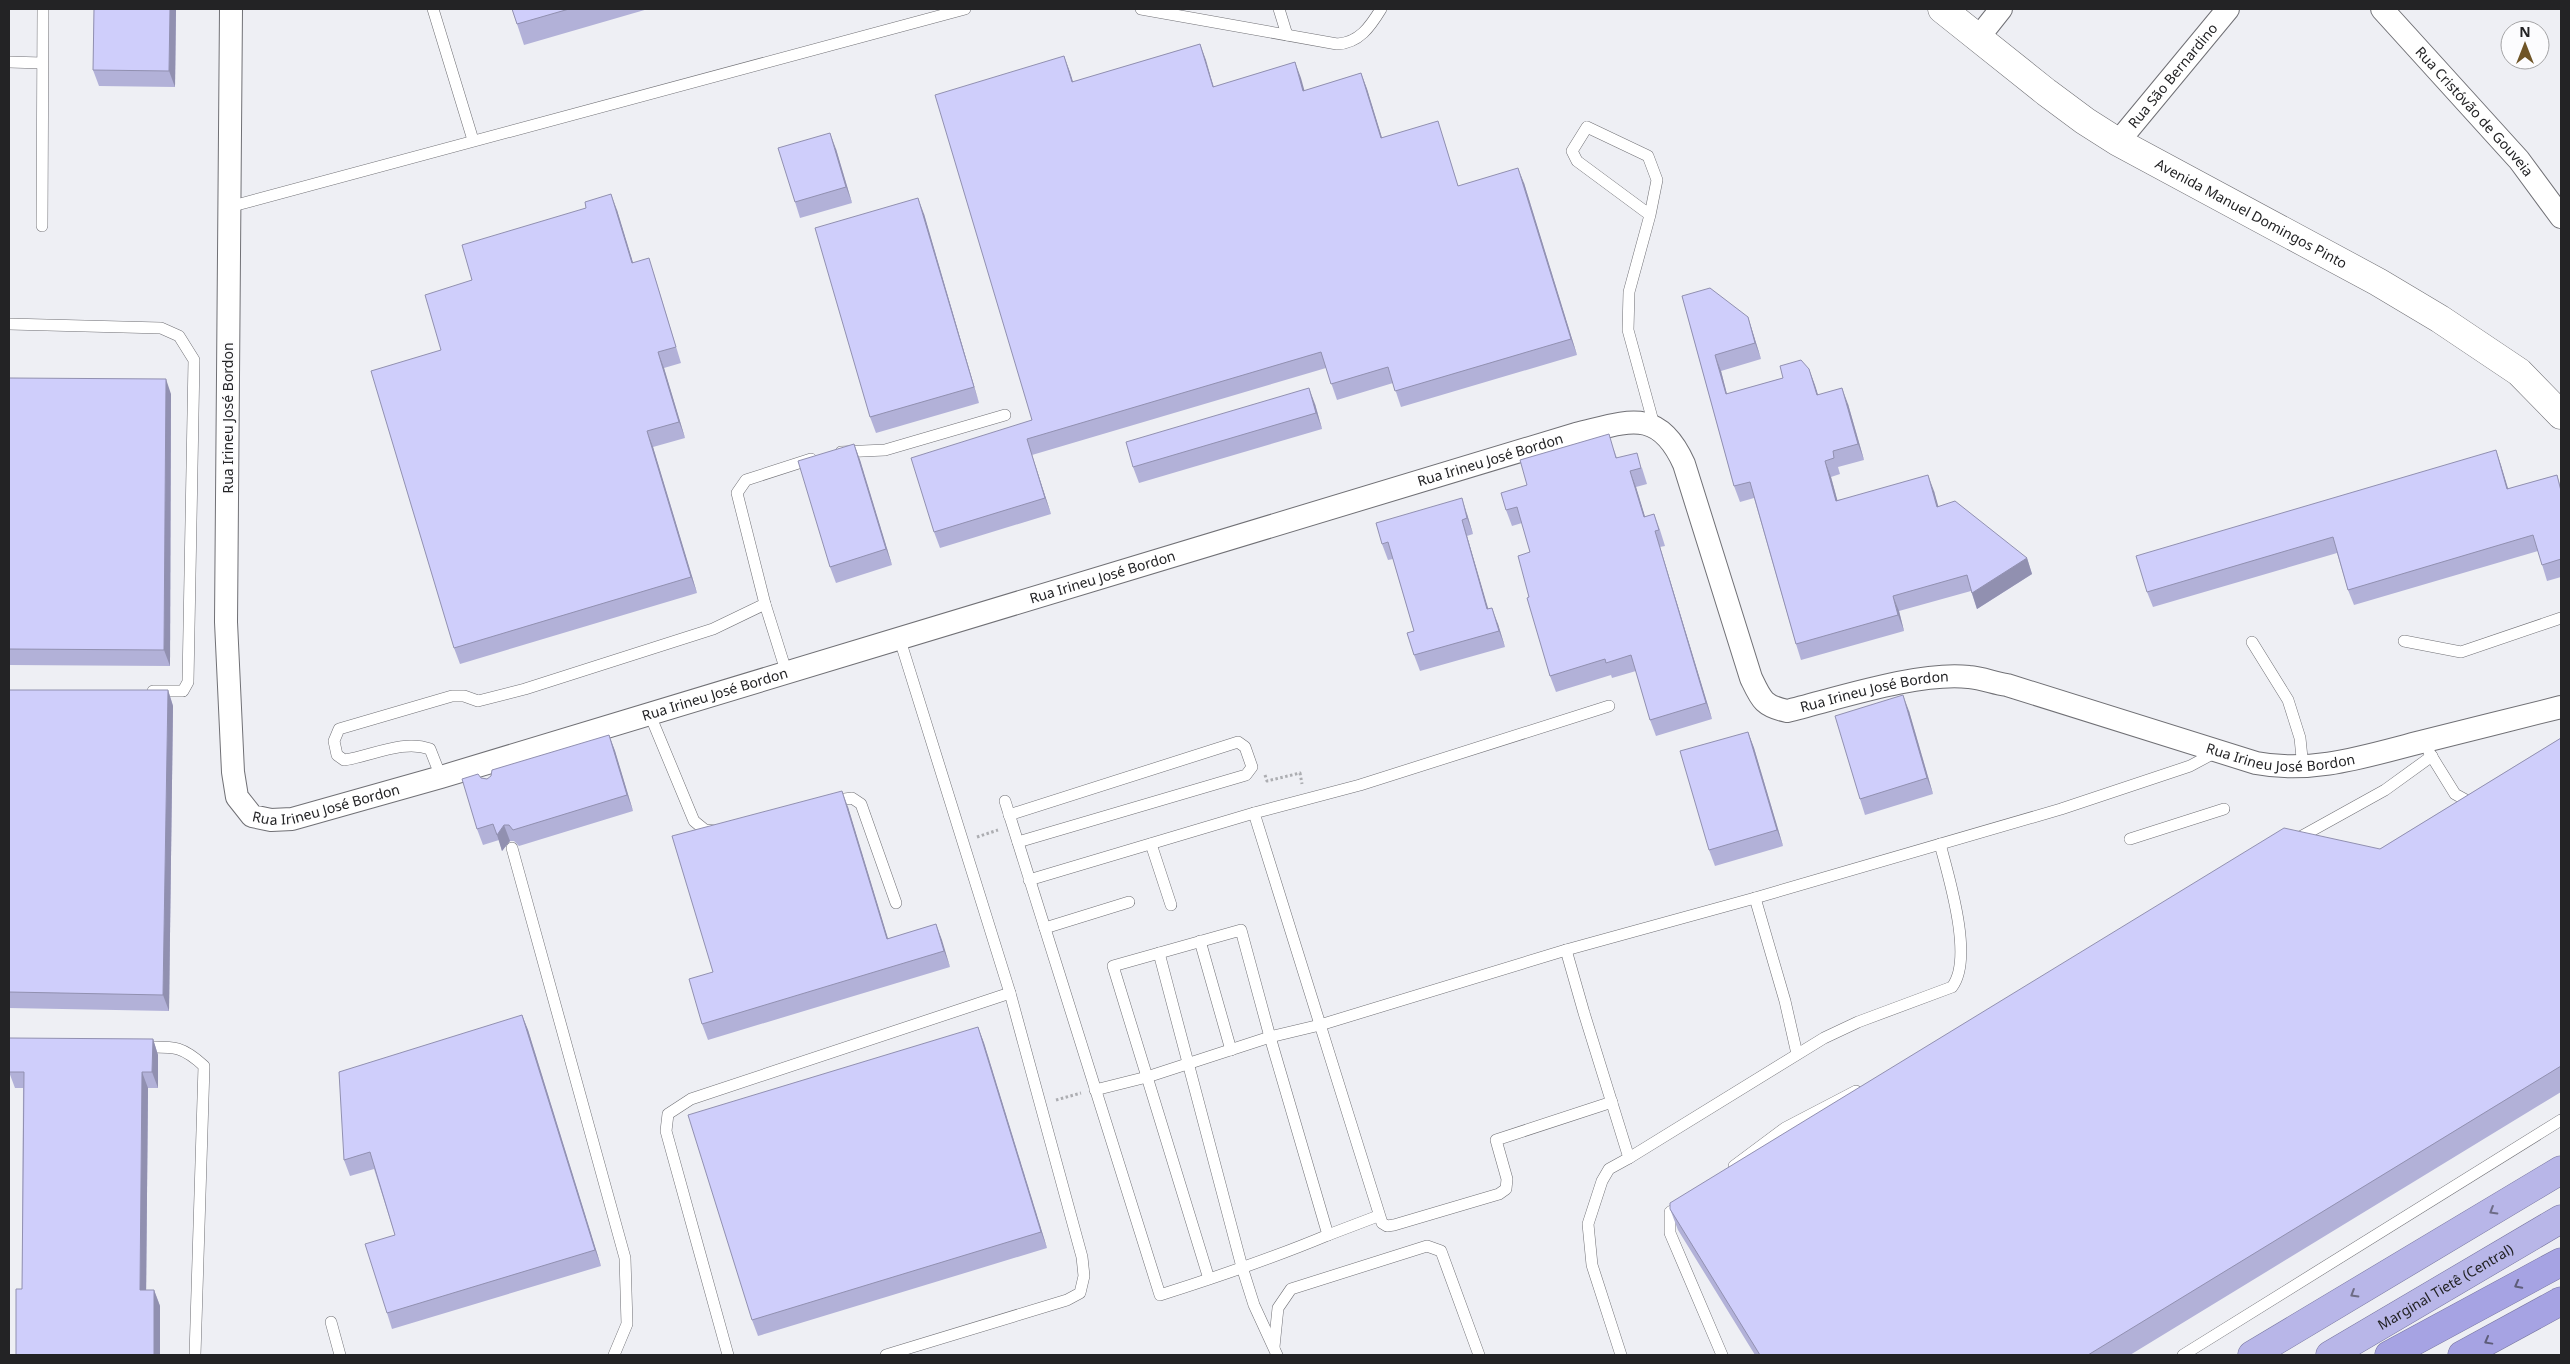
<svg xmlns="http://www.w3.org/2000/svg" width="2570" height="1364" viewBox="0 0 2570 1364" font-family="'Noto Sans',sans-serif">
	<rect width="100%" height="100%" fill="#eeeff4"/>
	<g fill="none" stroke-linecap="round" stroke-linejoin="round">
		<defs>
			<g id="service">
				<path d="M433,9L473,140"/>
				<path d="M1141,9L1337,44C1359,43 1370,27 1381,9"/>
				<path d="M1279,9L1287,35"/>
				<path d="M9,62L42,63"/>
				<path d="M229,207L965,9"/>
				<path d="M1650,215L1577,161L1572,151L1587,127L1648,156L1657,180L1650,215L1629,292L1628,330L1654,425"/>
				<path d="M42,226L43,9"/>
				<path d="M9,324L161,328L179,336L194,360L188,682L183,691H153"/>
				<path d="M841,452L885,450L1005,415"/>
				<path d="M765,604L787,674"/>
				<path d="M2404,641L2461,652L2561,618"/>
				<path d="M2252,642L2288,700L2300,738L2303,768"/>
				<path d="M1609,706L1360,785L1254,813L1382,1223L1387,1226L1394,1225L1499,1194L1506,1189L1507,1179L1496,1140L1612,1102"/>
				<path d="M650,715L694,821L705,830L717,831"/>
				<path d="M2429,752L2455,794L2473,804L2477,803"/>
				<path d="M441,777L430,749C403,739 372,756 344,760L337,755L334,741L339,729L452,696H464L478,701L525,689L713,629L765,604L737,493L746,480L811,459"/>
				<path d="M830,801L852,798L861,804L896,903"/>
				<path d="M1005,801L1160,1295C1217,1277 1273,1258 1328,1235L1270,1037L1241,930L1113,966L1209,1279"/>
				<path d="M1009,815L1238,742L1245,747L1252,767L1246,775L1018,842"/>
				<path d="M2130,839L2224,809"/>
				<path d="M2293,841L2385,790L2432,756"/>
				<path d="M1151,844L1171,905"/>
				<path d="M512,848L625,1258L627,1324L614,1355"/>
				<path d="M1029,880L1254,813"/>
				<path d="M1755,898L1785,1001L1797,1054"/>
				<path d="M1045,928L1129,902"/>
				<path d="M1200,941L1231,1050"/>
				<path d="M1566,950L1584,1013L1629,1158L1609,1169L1602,1181L1588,1224L1592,1265L1621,1355"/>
				<path d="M1159,953L1242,1267L1254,1305L1277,1355"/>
				<path d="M141,1047C172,1047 180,1044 204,1066L195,1355"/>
				<path d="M1095,1090L1147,1077L1270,1037L1320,1025L1566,950L1755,898L2061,809L2190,766L2216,752"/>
				<path d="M1629,1158L1824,1038L1858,1022L1952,987C1974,959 1949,878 1940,844"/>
				<path d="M1734,1166L1785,1128L1856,1091"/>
				<path d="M1683,1204L1670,1212V1233L1722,1355"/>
				<path d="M1328,1235L1378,1216"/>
				<path d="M331,1322L340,1355"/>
				<path d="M1274,1347L1278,1308L1291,1289L1427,1246L1441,1251L1479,1355"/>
				<path d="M728,1355L666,1131L668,1114L691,1099L1010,993"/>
				<path d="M886,1355L1067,1300L1080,1293L1084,1276L1082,1257L1010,993L900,640"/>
				<path d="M2183,1355L2561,1120"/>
			</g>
			<g id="minor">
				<path id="s1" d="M231,9L226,622L233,772L237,797L252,816L271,820L292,819L441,777L1576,434C1627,422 1658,406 1684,464L1751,678C1761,699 1763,706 1787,711C1836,699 1920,671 1969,677C1982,678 1994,683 2007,685L2256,763C2313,774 2366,756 2421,742C2468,730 2514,719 2561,707"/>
				<path id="s2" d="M2382,9L2519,160L2561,217"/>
				<path d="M1978,38L2001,9"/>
				<path id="s3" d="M2118,142L2228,9"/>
			</g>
			<g id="tertiary">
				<path id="s4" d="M1942,9L2046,92L2085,121L2118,142L2378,282L2440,319L2519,372L2561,415"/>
			</g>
			<g id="trunk">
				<path d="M2252,1355L2561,1170"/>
				<path id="s5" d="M2330,1355L2561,1219"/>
			</g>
			<g id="motorway">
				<path d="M2389,1355L2561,1262"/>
				<path d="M2462,1355L2561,1301"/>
			</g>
		</defs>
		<use href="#service" stroke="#707075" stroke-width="12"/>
		<use href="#minor" stroke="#707075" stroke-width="24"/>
		<use href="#tertiary" stroke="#707075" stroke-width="29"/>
		<use href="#trunk" stroke="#7876a0" stroke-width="29"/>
		<use href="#motorway" stroke="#7876a0" stroke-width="29"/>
		<g stroke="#acadb1" stroke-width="3" stroke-dasharray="2.5 2.5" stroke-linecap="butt">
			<path d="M1265,775L1267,781L1300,773L1302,784"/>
			<path d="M977,837L998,830"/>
			<path d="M1056,1100L1081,1093"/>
		</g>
		<use href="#service" stroke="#fff" stroke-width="11"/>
		<use href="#minor" stroke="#fff" stroke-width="22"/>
		<use href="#tertiary" stroke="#fff" stroke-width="28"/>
		<use href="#trunk" stroke="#b8b6e8" stroke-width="28"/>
		<use href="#motorway" stroke="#a6a3e3" stroke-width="28"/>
	</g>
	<g fill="#b2b1d8">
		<path d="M94,9H176L175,87L99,86L93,70Z"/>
		<path d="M512,9H648L524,45Z"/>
		<path d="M1200,44L1214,87L1295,62L1304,91L1361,73L1367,89L1382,138L1443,137L1458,186L1524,183L1577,355L1401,407L1393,383L1337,400L1326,368L1032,455L1051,514L940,548L934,532L1032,420L1064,56L1073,82Z"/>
		<path d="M836,149L852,203L800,218L795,202Z"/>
		<path d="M617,210L633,263L654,274L681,363L664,368L685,438L653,447L697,593L460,664L454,648L441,350L472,280Z"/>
		<path d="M924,214L979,403L876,433L870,417Z"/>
		<path d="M1682,296L1748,317L1753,333L1761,359L1721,371L1727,394L1783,378L1809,369L1818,395L1848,404L1864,460L1838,467L1840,474L1831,477L1837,500L1934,491L1938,507L2027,558L2032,574L1977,609L1971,591L1899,611L1904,631L1801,660L1796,644L1754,498L1740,502L1734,486Z"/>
		<path d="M9,378L171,394L170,666L9,665Z"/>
		<path d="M1315,404L1322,429L1139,483L1133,467Z"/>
		<path d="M854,444L860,460L892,565L836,583L830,567Z"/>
		<path d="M1614,450L1617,458L1642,468L1647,484L1636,487L1645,517L1654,514L1660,530L1665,546L1660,547L1712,719L1656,736L1650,720L1636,671L1612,678L1611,675L1556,692L1550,676L1529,597L1530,552L1522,523L1512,526L1506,510L1527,485Z"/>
		<path d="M2496,450L2508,489L2557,475L2561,488V577L2547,581L2538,551L2354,605L2348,590L2337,553L2153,607L2147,592Z"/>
		<path d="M1467,514L1473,534L1467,536L1488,609L1498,624L1505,647L1420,671L1414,655V631L1393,559L1388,560L1382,544Z"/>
		<path d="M9,690H168L173,706L169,1011L9,1008Z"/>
		<path d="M1909,711L1933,794L1865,815L1860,799Z"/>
		<path d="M1748,732L1754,748L1783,846L1715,866L1709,850Z"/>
		<path d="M609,735L615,751L633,811L519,846L514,841H510L502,851L499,840L483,845L477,829L481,778L487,779Z"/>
		<path d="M2561,738V1092L2130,1355H1755L1678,1230L1670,1209L2380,849Z"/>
		<path d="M848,807L888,939L936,924L950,967L708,1040L702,1024L713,972Z"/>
		<path d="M522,1015L528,1030L601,1266L392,1329L387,1313L395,1235L374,1169L350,1176L344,1160Z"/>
		<path d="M978,1027L984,1043L1047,1248L758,1336L752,1320Z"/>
		<path d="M153,1039L158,1055V1088H148L146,1290H154L160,1306L22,1289L23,1088H15L9,1072Z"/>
	</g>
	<g fill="#9190b0">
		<path d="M170,9H176L175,87L169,71Z"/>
		<path d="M1200,44L1206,60L1218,103L1213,87Z"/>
		<path d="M1064,56L1070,72L1078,98L1072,82Z"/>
		<path d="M1295,62L1301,78L1309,107L1303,91Z"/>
		<path d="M1361,73L1367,89L1387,154L1381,138Z"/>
		<path d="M830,133L836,149L852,203L846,187Z"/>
		<path d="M1518,168L1524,183L1577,355L1571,339Z"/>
		<path d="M611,194L617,210L638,279L632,263Z"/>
		<path d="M918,198L924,214L979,403L974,387Z"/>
		<path d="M1748,317L1753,333L1761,359L1755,343Z"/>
		<path d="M658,352L664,368L685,438L679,422Z"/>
		<path d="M1715,355L1721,371L1731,410L1726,394Z"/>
		<path d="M1809,369L1815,385L1823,411L1817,395Z"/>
		<path d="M166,379L171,394L170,666L164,650Z"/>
		<path d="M1309,388L1315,404L1322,429L1316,413Z"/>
		<path d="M1842,388L1848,404L1864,460L1858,444Z"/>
		<path d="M647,431L653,447L697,593L691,577Z"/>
		<path d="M1027,439L1032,455L1051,514L1045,498Z"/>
		<path d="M854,444L860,460L892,565L886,549Z"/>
		<path d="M2496,450L2501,465L2513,505L2507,489Z"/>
		<path d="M1825,461L1831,477L1842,517L1836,501Z"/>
		<path d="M1630,471L1636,487L1650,533L1644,517Z"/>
		<path d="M1928,475L1934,491L1943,523L1937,507Z"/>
		<path d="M1462,498L1467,514L1473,534L1467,518Z"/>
		<path d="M1462,520L1467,536L1493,625L1487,609Z"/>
		<path d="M1655,531L1660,547L1712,719L1706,703Z"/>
		<path d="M2027,558L2032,574L1977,609L1972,593Z"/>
		<path d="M1893,596L1899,611L1904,631L1898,615Z"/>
		<path d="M1492,608L1498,624L1505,647L1499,631Z"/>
		<path d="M168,690L173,706L169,1011L163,995Z"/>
		<path d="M1903,695L1909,711L1933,794L1927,778Z"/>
		<path d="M1748,732L1754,748L1783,846L1777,830Z"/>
		<path d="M609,735L615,751L633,811L627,795Z"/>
		<path d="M842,791L848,807L893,955L887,939Z"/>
		<path d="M504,825L510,841L502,851L497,835Z"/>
		<path d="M936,924L942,940L950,967L944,951Z"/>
		<path d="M522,1015L528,1030L601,1266L595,1250Z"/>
		<path d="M978,1027L984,1043L1047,1248L1041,1232Z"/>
		<path d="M153,1039L158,1055V1088L152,1072Z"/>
		<path d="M142,1072L148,1088L146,1306L140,1290Z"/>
		<path d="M154,1290L160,1306V1355H154Z"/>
	</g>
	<g fill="#cfcefb" stroke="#9190b0">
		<path d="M94,9H170L169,71L93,70Z"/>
		<path d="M512,9H569L517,24Z"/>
		<path d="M1200,44L1213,87L1295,62L1303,91L1361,73L1381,138L1438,121L1458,186L1518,168L1571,339L1395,391L1388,367L1331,384L1321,352L1027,439L1045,498L934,532L911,458L1032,420L935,95L1064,56L1072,82Z"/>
		<path d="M830,133L846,187L795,202L778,148Z"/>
		<path d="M611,194L632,263L649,258L676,347L658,352L679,422L647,431L691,577L454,648L371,371L441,350L425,295L472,280L462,245L586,208L585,202Z"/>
		<path d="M918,198L974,387L870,417L815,228Z"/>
		<path d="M1710,288L1748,317L1755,343L1715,355L1726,394L1783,378L1780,366L1801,360L1809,369L1817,395L1842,388L1858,444L1833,451L1834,458L1825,461L1836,501L1928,475L1937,507L1955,501L2027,558L1972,593L1967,575L1893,596L1898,615L1796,644L1750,482L1734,486L1682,296Z"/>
		<path d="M9,378L166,379L164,650L9,649Z"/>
		<path d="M1309,388L1316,413L1133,467L1126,442Z"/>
		<path d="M1609,434L1616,458L1637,453L1641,468L1630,471L1644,517L1654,514L1659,530L1655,531L1706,703L1650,720L1631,655L1606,663L1605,659L1550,676L1527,598L1529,597L1518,556L1530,552L1517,507L1506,510L1501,493L1527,485L1520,460Z"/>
		<path d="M854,444L886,549L830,567L798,461Z"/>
		<path d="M2496,450L2507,489L2557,475L2561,491V559L2542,565L2533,535L2348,590L2333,537L2147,592L2136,556Z"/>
		<path d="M1462,498L1467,518L1462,520L1487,609L1492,608L1499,631L1414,655L1407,633L1414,631L1388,542L1382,544L1376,523Z"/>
		<path d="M9,690H168L163,995L9,992Z"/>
		<path d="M1903,695L1927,778L1860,799L1835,716Z"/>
		<path d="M1748,732L1777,830L1709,850L1680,751Z"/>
		<path d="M609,735L627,795L513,830L509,825H504L497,835L493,824L477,829L462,779L478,774L481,778L487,779L491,776L492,770Z"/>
		<path d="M2561,738V1066L2088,1355H1760L1670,1209V1203L2284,828L2380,849Z"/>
		<path d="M842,791L887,939L936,924L944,951L702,1024L689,979L713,972L672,836Z"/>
		<path d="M522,1015L595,1250L387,1313L365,1244L395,1235L370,1152L344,1160L339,1072Z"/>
		<path d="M978,1027L1041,1232L752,1320L688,1115Z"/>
		<path d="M9,1038L153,1039L152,1072H142L140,1290H154V1355H16V1289H22L24,1072H9Z"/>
	</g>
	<defs><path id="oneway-chevron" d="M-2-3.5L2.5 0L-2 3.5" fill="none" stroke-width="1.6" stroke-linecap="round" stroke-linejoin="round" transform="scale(1.25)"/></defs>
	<g stroke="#6e6c86">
		<use href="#oneway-chevron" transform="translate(2493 1211) rotate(149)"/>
		<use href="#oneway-chevron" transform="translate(2354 1294) rotate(149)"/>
	</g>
	<g stroke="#5e5d7a">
		<use href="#oneway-chevron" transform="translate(2518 1285) rotate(152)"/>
		<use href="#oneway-chevron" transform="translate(2488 1341) rotate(151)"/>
	</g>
	<g text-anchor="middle" stroke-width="4" stroke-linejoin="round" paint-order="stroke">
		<g font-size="14" fill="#232325" stroke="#fcfcfe">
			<text dy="5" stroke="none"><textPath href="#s3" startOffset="86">Rua São Bernardino</textPath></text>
			<text dy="5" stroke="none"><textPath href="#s2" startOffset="138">Rua Cristóvão de Gouveia</textPath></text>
			<text dy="5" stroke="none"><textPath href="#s4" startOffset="372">Avenida Manuel Domingos Pinto</textPath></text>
			<text transform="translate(228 418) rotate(-90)" y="5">Rua Irineu José Bordon</text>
			<text dy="5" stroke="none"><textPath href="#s1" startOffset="2104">Rua Irineu José Bordon</textPath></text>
			<text dy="5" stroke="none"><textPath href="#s1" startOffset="1699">Rua Irineu José Bordon</textPath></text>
			<text dy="5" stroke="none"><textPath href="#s1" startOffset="2688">Rua Irineu José Bordon</textPath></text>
			<text dy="5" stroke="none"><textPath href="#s1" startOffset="1294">Rua Irineu José Bordon</textPath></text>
			<text dy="5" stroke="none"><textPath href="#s1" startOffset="3108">Rua Irineu José Bordon</textPath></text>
			<text dy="5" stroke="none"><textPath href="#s1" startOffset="889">Rua Irineu José Bordon</textPath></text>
			<text dy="5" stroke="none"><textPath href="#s5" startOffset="134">Marginal Tietê (Central)</textPath></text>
		</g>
	</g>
	<rect width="2570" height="1364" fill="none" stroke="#232325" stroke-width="20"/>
	<g transform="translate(2525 45)"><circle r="24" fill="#fcfcfe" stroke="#a5a5a7"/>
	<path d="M0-4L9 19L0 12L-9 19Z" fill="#6f5527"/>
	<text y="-8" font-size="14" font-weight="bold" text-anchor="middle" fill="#232325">N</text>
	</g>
</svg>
